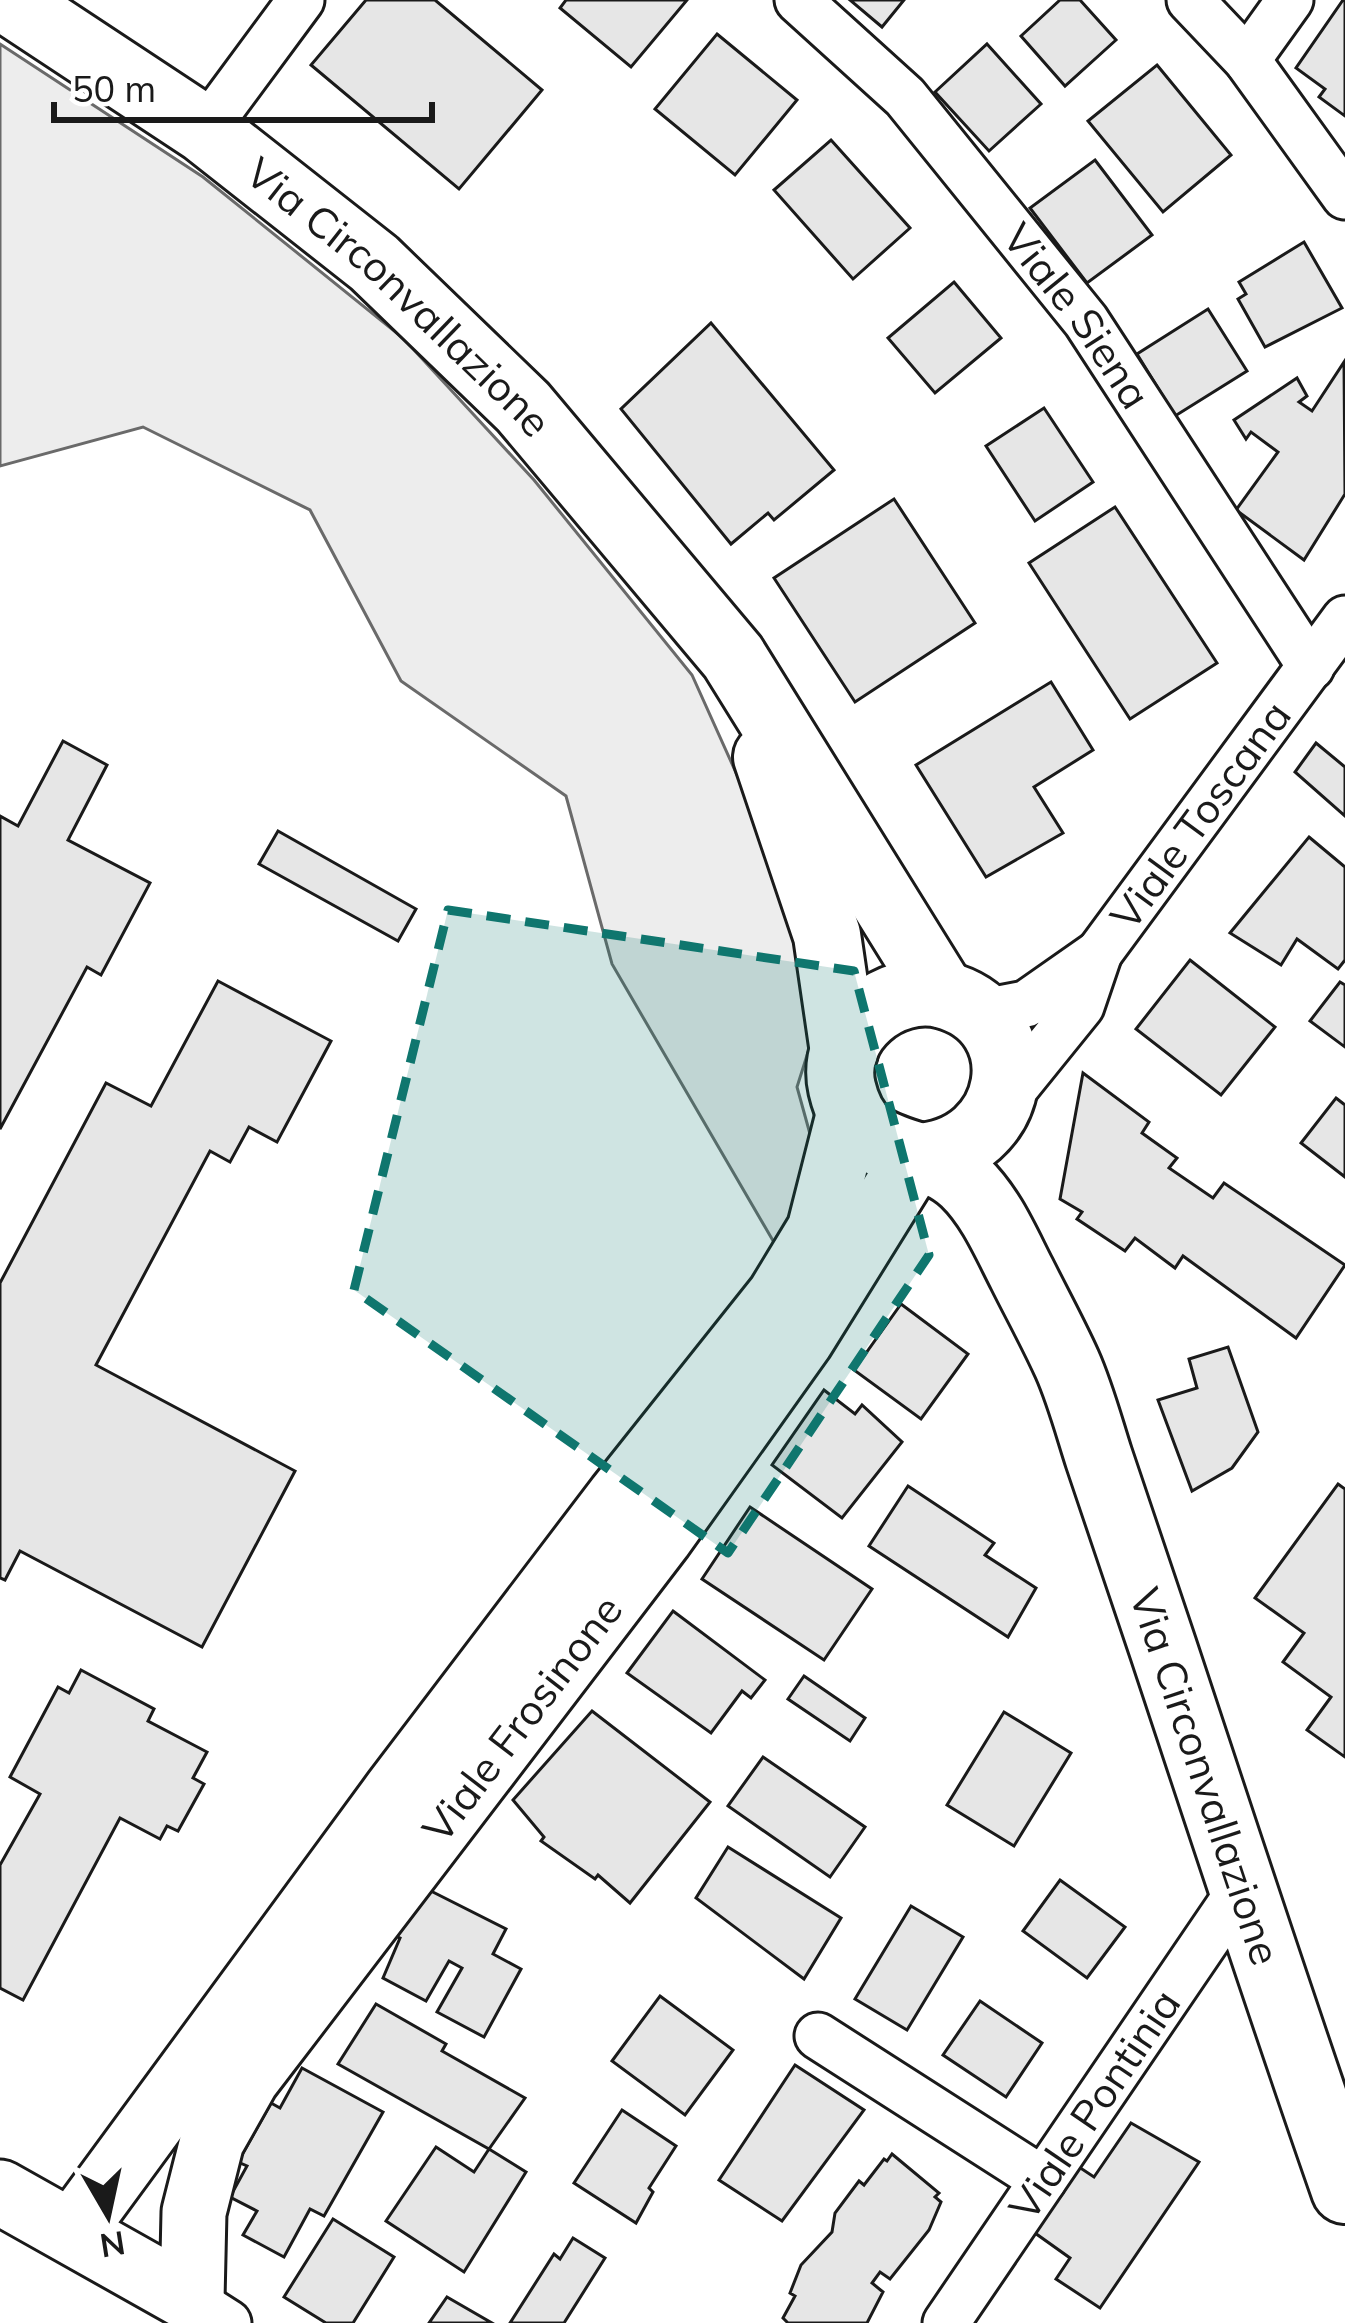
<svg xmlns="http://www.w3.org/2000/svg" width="1345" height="2323" viewBox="0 0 1345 2323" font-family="Mulish,sans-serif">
	<rect width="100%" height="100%" fill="#fff"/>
	<path fill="#ededed" stroke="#6a6a6a" stroke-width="3" d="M0,44L203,177L403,338L534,480L692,675L819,957L821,1011L797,1087L815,1152L779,1251L612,964L566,796L401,681L310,510L143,427L0,466Z"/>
	<g fill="#e6e6e6" stroke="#1a1a1a" stroke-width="3">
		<path d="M366,0H435L542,90L459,189L311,65Z"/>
		<path d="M566,0H687L631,67L560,8Z"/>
		<path d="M850,0H904L882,27Z"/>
		<path d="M1060,0H1080L1116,40L1065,86L1021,36Z"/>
		<path d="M1343,0H1345V116L1319,97L1325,89L1296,68Z"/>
		<path d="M717,34L797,100L735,175L655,109Z"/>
		<path d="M987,44L1041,104L989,151L935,92Z"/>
		<path d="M1157,65L1231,155L1163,212L1088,121Z"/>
		<path d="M831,140L910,228L853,279L774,190Z"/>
		<path d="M1095,160L1152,235L1087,283L1030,208Z"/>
		<path d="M1304,242L1342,308L1265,347L1238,299L1246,294L1239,282Z"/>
		<path d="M954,282L1001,338L935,393L888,338Z"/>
		<path d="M1208,309L1247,371L1175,416L1137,354Z"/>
		<path d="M711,323L834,470L774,520L768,513L731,544L621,409Z"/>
		<path d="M1344,362L1345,494L1304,560L1236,510L1278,452L1251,432L1246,439L1234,420L1297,378L1307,396L1299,402L1312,411Z"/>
		<path d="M1044,408L1093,482L1035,521L986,446Z"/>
		<path d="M894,499L975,623L855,702L774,578Z"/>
		<path d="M1115,507L1217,663L1130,719L1029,563Z"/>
		<path d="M1051,682L1093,750L1034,787L1063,833L986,877L916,765Z"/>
		<path d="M63,741L107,765L68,840L150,883L101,975L87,967L0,1129V816L18,826Z"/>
		<path d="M1316,743L1345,767V816L1295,772Z"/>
		<path d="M278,831L416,909L398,941L259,864Z"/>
		<path d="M1309,837L1345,867V960L1338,969L1297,939L1281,965L1230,933Z"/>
		<path d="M1190,960L1275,1027L1221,1095L1136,1029Z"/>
		<path d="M218,981L331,1041L277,1142L249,1127L230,1162L210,1151L96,1365L295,1471L202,1647L20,1551L5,1580L0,1578V1283L106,1083L151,1106Z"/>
		<path d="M1340,982L1345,985V1047L1310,1021Z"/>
		<path d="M1083,1073L1149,1122L1142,1133L1177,1158L1169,1168L1213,1198L1224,1183L1345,1265L1296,1338L1183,1256L1175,1268L1135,1238L1125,1251L1077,1219L1082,1212L1060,1199Z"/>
		<path d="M1336,1098L1345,1105V1177L1301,1143Z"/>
		<path d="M901,1304L968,1354L921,1419L854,1370Z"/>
		<path d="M1228,1347L1258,1432L1232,1468L1192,1491L1158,1400L1197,1388L1189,1359Z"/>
		<path d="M824,1390L855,1414L862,1405L902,1442L842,1518L772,1465Z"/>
		<path d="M1338,1484L1345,1489V1757L1307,1730L1331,1697L1283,1662L1304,1633L1255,1598Z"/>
		<path d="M908,1486L994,1543L985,1555L1036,1588L1008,1637L869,1546Z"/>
		<path d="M750,1507L872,1589L824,1660L702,1579Z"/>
		<path d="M673,1611L765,1680L751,1698L742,1691L711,1733L627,1673Z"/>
		<path d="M81,1670L154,1709L148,1721L207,1752L193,1778L204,1784L178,1831L167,1826L160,1839L120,1818L23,2000L0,1988V1865L40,1794L10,1777L58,1687L69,1693Z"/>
		<path d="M804,1676L865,1718L850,1741L788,1699Z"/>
		<path d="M592,1711L710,1802L630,1903L598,1875L595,1879L541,1841L544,1837L513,1800Z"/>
		<path d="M1004,1712L1071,1753L1014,1846L947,1805Z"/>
		<path d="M763,1757L865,1827L830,1877L728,1806Z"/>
		<path d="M728,1847L841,1918L804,1979L696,1898Z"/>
		<path d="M1060,1880L1125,1927L1087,1978L1023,1931Z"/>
		<path d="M417,1884L506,1929L493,1954L521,1969L484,2037L437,2012L462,1968L449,1961L426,2001L383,1978L400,1938L391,1934Z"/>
		<path d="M911,1906L963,1937L907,2030L855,1999Z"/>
		<path d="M660,1996L733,2050L685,2115L612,2061Z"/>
		<path d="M980,2001L1042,2043L1006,2097L943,2055Z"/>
		<path d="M376,2004L446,2044L442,2051L525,2098L489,2149L338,2064Z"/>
		<path d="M795,2065L864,2110L782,2221L719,2180Z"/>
		<path d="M302,2068L383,2112L324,2216L310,2209L284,2257L243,2235L257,2211L230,2197L247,2166L238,2162L271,2103L280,2108Z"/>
		<path d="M622,2110L676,2146L649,2188L653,2192L636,2223L574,2183Z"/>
		<path d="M1131,2123L1199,2162L1100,2308L1056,2279L1070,2258L1035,2233L1079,2167L1094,2177Z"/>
		<path d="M436,2147L474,2172L489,2149L526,2172L464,2272L386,2221Z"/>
		<path d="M892,2154L939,2193L935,2197L941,2202L929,2230L890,2279L880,2272L872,2283L883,2292L867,2323H788L783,2318L795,2296L790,2293L801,2265L832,2232L835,2213L859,2181L864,2185L884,2159L887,2161Z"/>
		<path d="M333,2219L394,2257L353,2323H326L284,2297Z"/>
		<path d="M573,2238L605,2258L564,2323H510L554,2254L560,2259Z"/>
		<path d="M447,2297L492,2323H429Z"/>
	</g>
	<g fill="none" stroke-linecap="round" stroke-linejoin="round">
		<defs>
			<g id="street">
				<path id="s1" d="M798,0L905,97L1086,321L1311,667"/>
				<path d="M1190,0L1247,60L1345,196"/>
				<path d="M1247,60L1290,0"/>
				<path d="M205,130L301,0"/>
				<path id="s2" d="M1099,953L1345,619"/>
				<path d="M978,1013L1026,1004L1099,953L1081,1006L1001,1105"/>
				<path d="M818,2036L1043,2180"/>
				<path d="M192,2300L228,2323"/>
				<path id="s3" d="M946,2323L1243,1886"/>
			</g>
			<g id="secondary">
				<path id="s4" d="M0,2192L192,2300L194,2212L212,2141L247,2079L661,1537L802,1339L915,1157"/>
				<path d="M73,2231L395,1792L619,1497L779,1296L819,1230L849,1112"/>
			</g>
			<g id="primary">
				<path id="s5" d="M8,0L205,130L374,263L523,407L733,657L942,994"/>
				<path d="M767,757L827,935L844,1052"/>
				<path id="s6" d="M915,1157C1020,1153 1039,1020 944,995C890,981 829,1031 842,1088C860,1166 921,1140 965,1182C991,1207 1006,1243 1022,1274C1037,1304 1053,1333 1067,1364C1080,1393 1089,1427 1099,1458C1120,1521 1141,1584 1163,1648C1223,1829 1282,2010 1345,2190"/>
			</g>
		</defs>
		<use href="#street" stroke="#1a1a1a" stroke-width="51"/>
		<use href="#secondary" stroke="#1a1a1a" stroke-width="69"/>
		<use href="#primary" stroke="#1a1a1a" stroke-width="72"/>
		<use href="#street" stroke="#fff" stroke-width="45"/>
		<use href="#secondary" stroke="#fff" stroke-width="63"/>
		<use href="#primary" stroke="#fff" stroke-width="66"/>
	</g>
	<path fill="#0f766e" fill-opacity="0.2" stroke="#0f766e" stroke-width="9" stroke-dasharray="24 15" stroke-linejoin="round" d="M448,910L854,971L929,1255L728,1553L354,1290Z"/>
	<g text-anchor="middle" stroke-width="9" stroke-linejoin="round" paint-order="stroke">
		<g font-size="42" fill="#1a1a1a" stroke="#fff">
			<text dy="15" stroke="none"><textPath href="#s5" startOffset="492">Via Circonvallazione</textPath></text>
			<text dy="15" stroke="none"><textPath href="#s1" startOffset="423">Viale Siena</textPath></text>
			<text dy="15" stroke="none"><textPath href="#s2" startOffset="171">Viale Toscana</textPath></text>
			<text dy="15" stroke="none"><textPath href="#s4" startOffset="906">Viale Frosinone</textPath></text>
			<text dy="15" stroke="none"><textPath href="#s6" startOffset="1215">Via Circonvallazione</textPath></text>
			<text dy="15" stroke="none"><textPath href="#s3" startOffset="264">Viale Pontinia</textPath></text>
		</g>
	</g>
	<g transform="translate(108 2215) rotate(171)" stroke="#ffffff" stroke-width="9" paint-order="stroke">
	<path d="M0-9L21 45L0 30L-21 45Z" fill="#1a1a1a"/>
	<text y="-18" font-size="33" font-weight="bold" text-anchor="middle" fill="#1a1a1a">N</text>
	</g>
	<path d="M54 102v18h378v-18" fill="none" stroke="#1a1a1a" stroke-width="6"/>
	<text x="72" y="102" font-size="36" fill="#1a1a1a" stroke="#ffffff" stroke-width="9" paint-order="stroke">50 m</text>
</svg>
